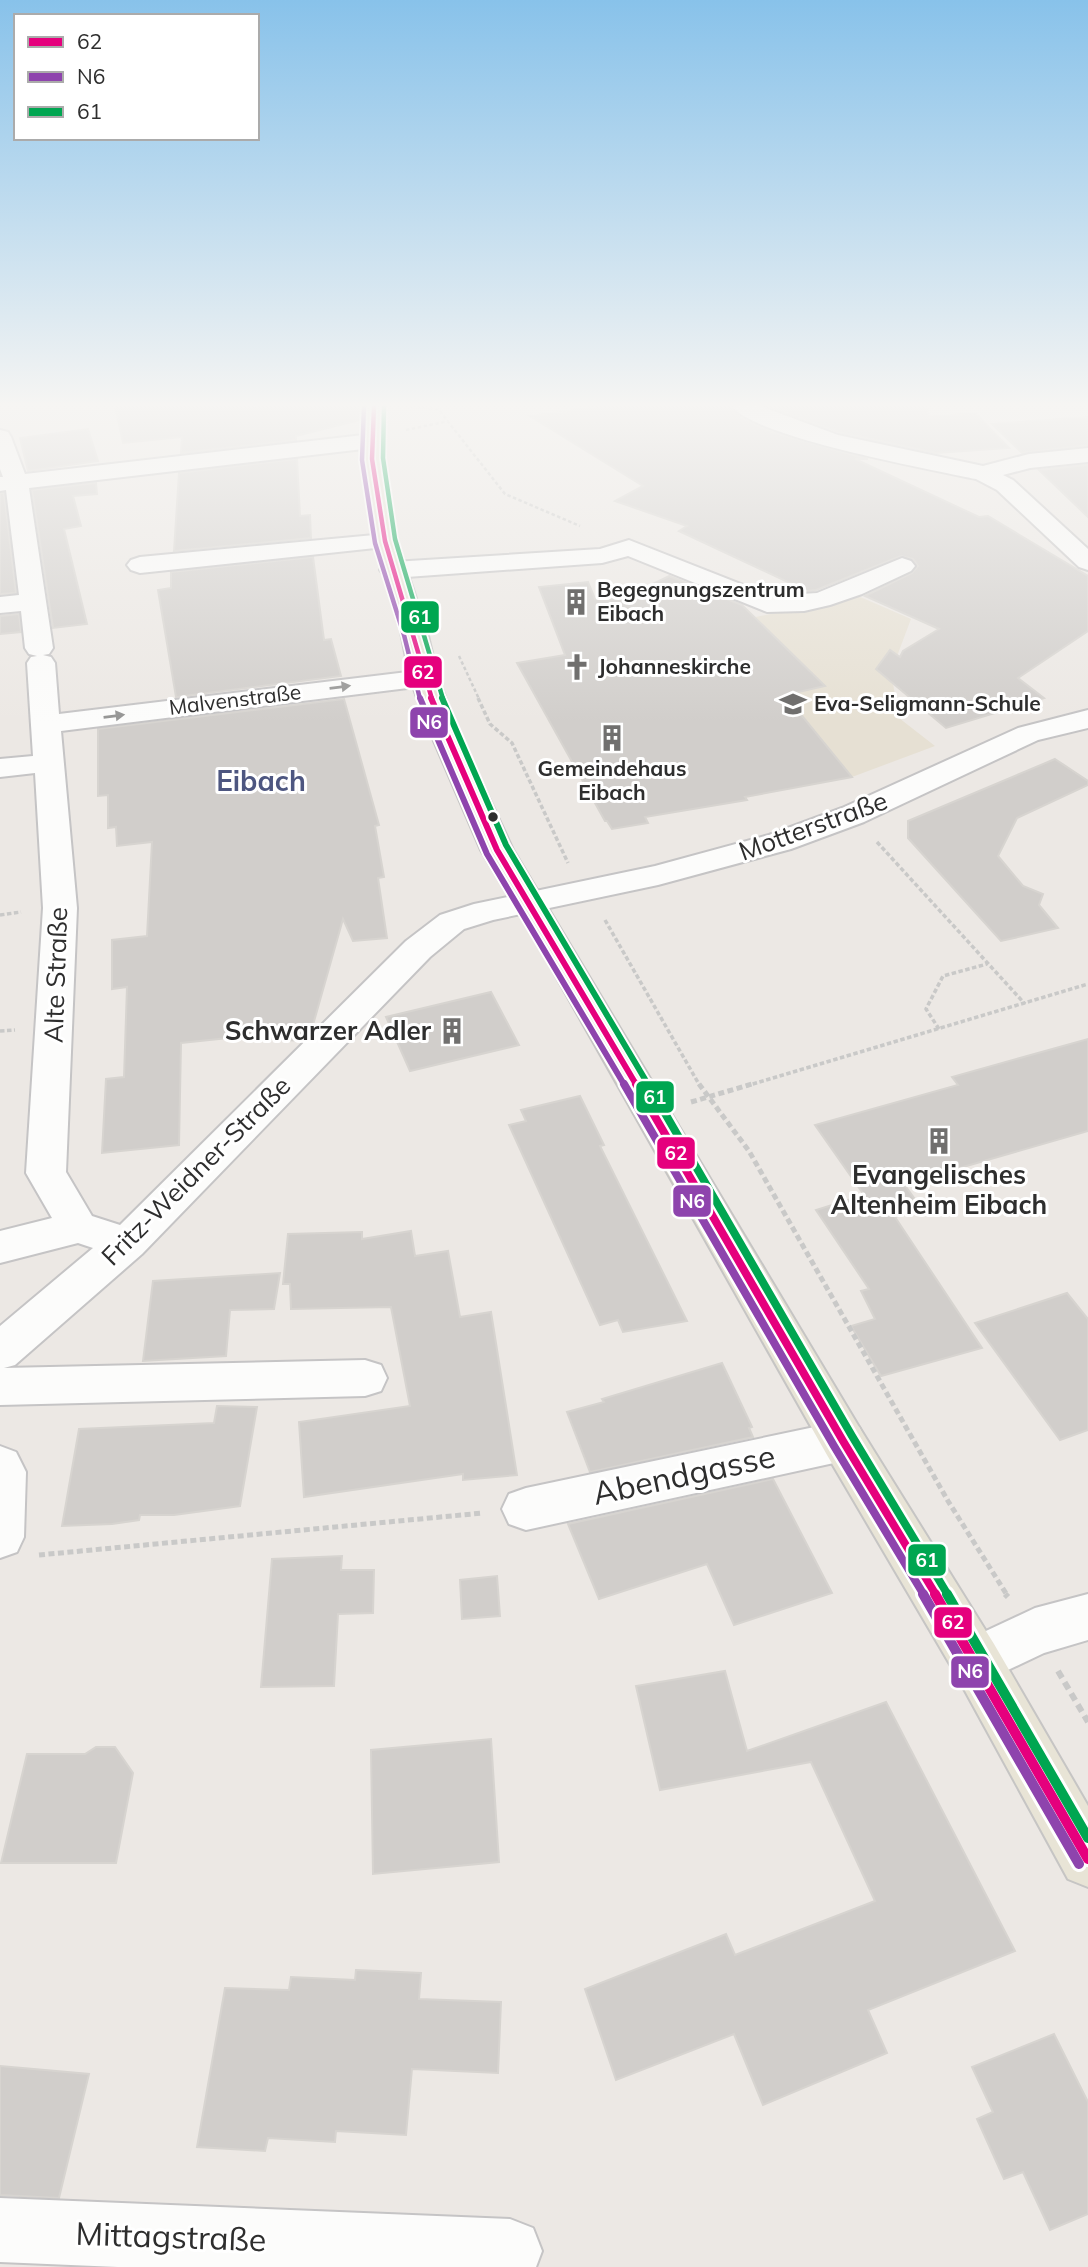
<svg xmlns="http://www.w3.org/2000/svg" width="1088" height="2267" viewBox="0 0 1088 2267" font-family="Mulish,sans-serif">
	<rect width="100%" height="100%" fill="#ece8e4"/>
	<path fill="#e6e0d3" d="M858,596L911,619L891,672L899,718L935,746L852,777L762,794L740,764L683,632Z"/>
	<g fill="#d1cecb" stroke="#d7d4d0" stroke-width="2">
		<path d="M115,406H360V420L296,436V440L181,453L182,437L123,443Z"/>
		<path d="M603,406H730L745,420L772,432L868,459H855L979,517L988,516L1088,576V631L1018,678L1044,698L946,728L876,669L890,650L900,657L903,651L939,629L865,596L912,573L918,566L913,559L901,556L816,590L807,591L679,531L687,526L615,501L643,486L530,416Z"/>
		<path d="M767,406H927L929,417L975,413L1009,448L936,453L839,432Z"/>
		<path d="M1088,417V445L1022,453L992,424Z"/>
		<path d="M88,429L98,461L28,471L20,438Z"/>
		<path d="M297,459L300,516L310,515L311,538L174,551L179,473Z"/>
		<path d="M1088,465V517L1039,470Z"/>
		<path d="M96,483L97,494L73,496L81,526L64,529L87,624L53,628L32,490Z"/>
		<path d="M0,493H4L16,593L0,594Z"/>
		<path d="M313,557L324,640L331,639L341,676L176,697L158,590L171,588V572Z"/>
		<path d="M669,576L742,605L825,686L785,695L852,777L745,797L747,800L645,817L648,823L612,829L607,821H605L517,663L565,655L539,587L588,582L595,599L626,597Z"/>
		<path d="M19,614L21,632L0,634V616Z"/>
		<path d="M344,699L379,825L375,826L384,877L378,878L387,938L353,941L343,919L311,1032L302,1041L238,1037L181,1043L179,1145L102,1153L106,1079L124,1077L127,987L112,989V940L147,936L152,842L117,846L116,827L108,828V795L98,796V729Z"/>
		<path d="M1055,759L1088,781V785L1017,818L998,856L1023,886L1043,894L1039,905L1058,928L1001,941L908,838V821Z"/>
		<path d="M491,992L519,1045L410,1071L386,1017Z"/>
		<path d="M1088,1039V1131L904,1184L922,1209L895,1217L982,1348L881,1376L851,1326L875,1319L861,1291L869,1289L816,1210L864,1195L815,1125L958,1085L952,1077Z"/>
		<path d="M580,1096L604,1145L600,1146L687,1321L623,1332L618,1320L600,1325L509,1125L526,1121L521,1110Z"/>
		<path d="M411,1231L415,1256L448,1251L460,1317L491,1312L517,1475L463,1480V1474L304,1497L299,1422L410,1406L391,1307L291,1309L290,1284H283L288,1234L362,1232V1239Z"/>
		<path d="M280,1273L274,1309L230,1310L226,1356L143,1361L153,1281Z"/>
		<path d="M1067,1293L1088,1319V1430L1060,1440L975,1323Z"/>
		<path d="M722,1363L752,1427L749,1428L753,1437L590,1472L567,1412L604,1402L602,1399Z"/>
		<path d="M217,1406L257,1407L240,1506L174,1515H140L139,1520L112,1524L62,1526L79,1429L214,1423Z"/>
		<path d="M773,1479L832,1593L734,1625L707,1564L599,1599L568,1524Z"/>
		<path d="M342,1556L341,1570H374L373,1613L338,1614L334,1686L261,1687L272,1559Z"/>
		<path d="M497,1576L500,1616L462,1619L460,1580Z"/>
		<path d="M725,1671L747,1751L886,1702L1015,1951L868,2010L887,2053L763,2105L734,2034L616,2080L585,1989L726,1934L735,1955L875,1901L811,1762L660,1790L636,1686Z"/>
		<path d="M491,1739L499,1862L373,1874L371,1750Z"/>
		<path d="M96,1747H115L133,1773L116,1863H1L27,1754H85Z"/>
		<path d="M356,1970L421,1973L419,1999L501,2002L498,2073L412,2069L406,2135L336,2131L335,2142L268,2138L265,2151L197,2147L225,1988L289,1990L291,1977L355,1980Z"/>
		<path d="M1054,2034L1088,2102V2214L1050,2230L1023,2172L1004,2179L977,2119L993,2112L972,2067Z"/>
		<path d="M0,2066L89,2074L59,2198L0,2195Z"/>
	</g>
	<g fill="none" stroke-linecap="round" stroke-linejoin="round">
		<defs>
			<g id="minor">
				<path d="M732,406H760L838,435L983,466L1029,454L1088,448V462L1030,468L1003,475L1013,480L1088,549V570L1079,567L997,490L976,479C934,470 753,437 732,406Z"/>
				<path d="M0,430L8,432L11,437L25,474L372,434L380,436L383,441L380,446L372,448L29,488L53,648L49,654L43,655L51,657L55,663L59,714L424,670L434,672L438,678L434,684L424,686L61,731L77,908L66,1172L92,1216L120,1225L406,941L440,915L474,904L655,866L769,835L842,808L1018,728L1088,710V728L1038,740L864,822L791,849L658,885L493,920L464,929L430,957L142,1254L15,1365L4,1368L365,1360L381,1365L387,1378L381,1391L365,1396L0,1405V1326L93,1248L78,1243L0,1263V1231L52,1218L26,1173L43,908L35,773L0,777V759L33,756L27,663L31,657L37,656L29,654L25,648L21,611L0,613V597L19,595L6,490L0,491V477H3L0,469Z"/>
				<path d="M385,534L394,536L397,541L394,546L140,573L131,570L127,565L131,560L140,557Z"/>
				<path d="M629,540L771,596L817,593L902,558L911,561L915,566L911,571L862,594L830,605L804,611L767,612L628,556L602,563L393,578L384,575L380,570L384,565L393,562L600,549Z"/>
				<path d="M843,1421L859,1427L866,1441L859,1455L843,1461L526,1530L509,1524L502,1509L509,1494L526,1488Z"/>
				<path d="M0,1446L16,1452L26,1472L24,1537L17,1552L0,1558Z"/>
				<path d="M1088,1594V1640L1044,1653L976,1685L958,1678L951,1661L958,1644L1035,1608Z"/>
				<path d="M0,2198L510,2219L533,2228L542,2251L536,2267H118L0,2262Z"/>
			</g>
			<path id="major" d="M363,406H385L383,459L397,541L427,632L438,678L456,727L513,850L859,1427L994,1644L1088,1806V1887L1068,1879L958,1678L827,1455L543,953L481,850L428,727L410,678L401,632L373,541L361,459Z"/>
		</defs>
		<use href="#minor" stroke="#c5c4c5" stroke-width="4"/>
		<use href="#major" stroke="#c6c5c4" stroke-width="4"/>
		<g stroke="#c9c9c8" stroke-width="2.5" stroke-dasharray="3.5 2.5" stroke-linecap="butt">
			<path d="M405,406L438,409L505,494L580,526"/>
			<path d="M406,430L448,421"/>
			<path d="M459,656L479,699"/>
		</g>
		<g stroke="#c9c9c8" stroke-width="3.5" stroke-dasharray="4.5 2.5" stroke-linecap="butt">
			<path d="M478,698L490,724L512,743L568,863"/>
			<path d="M877,842L1025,1004"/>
			<path d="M0,915L21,912"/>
			<path d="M605,920L700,1086"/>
			<path d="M939,1029L926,1009L943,976L987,964"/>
			<path d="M0,1031L15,1030"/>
			<path d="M746,1086L1088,984"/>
		</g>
		<g stroke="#c9c9c8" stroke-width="5" stroke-dasharray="6 3.5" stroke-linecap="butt">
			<path d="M699,1084L749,1151L948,1501L1007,1595"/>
			<path d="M691,1102L752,1084"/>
			<path d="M39,1555L483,1513"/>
		</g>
		<g stroke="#c9c9c8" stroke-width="6" stroke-dasharray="8 5" stroke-linecap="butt">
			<path d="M1005,1594L1008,1597"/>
			<path d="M1058,1671L1088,1722"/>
		</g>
		<use href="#minor" fill="#fcfcfb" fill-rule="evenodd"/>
		<use href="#major" fill="#e8e4d6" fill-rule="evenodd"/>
		<defs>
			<path id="bus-1-far3" d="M374,406L372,459L385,541L432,699"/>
			<path id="bus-1-far2" d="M431,698L497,850L637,1086"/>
			<path id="bus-1-far1" d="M636,1084L843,1441L936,1595"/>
			<path id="bus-1" d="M935,1594L1088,1859"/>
			<path id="bus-2-far3" d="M364,406L362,460L375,543L404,635L420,699"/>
			<path id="bus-2-far2" d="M420,698L487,854L625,1086"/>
			<path id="bus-2-far1" d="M624,1084L834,1446L924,1595"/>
			<path id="bus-2" d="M923,1594L1079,1864"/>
			<path id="bus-3-far3" d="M384,406L383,458L395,539L443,699"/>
			<path id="bus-3-far2" d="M442,698L506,845L649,1086"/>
			<path id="bus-3-far1" d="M648,1084L852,1436L948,1595"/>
			<path id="bus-3" d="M947,1594L1088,1838"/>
		</defs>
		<use href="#bus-1-far3" stroke="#fff" stroke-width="8"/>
		<use href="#bus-1-far2" stroke="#fff" stroke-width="10"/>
		<use href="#bus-1-far1" stroke="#fff" stroke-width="13"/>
		<use href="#bus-1" stroke="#fff" stroke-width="16"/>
		<use href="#bus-2-far3" stroke="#fff" stroke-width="8"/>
		<use href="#bus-2-far2" stroke="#fff" stroke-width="10"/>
		<use href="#bus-2-far1" stroke="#fff" stroke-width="13"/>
		<use href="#bus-2" stroke="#fff" stroke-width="16"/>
		<use href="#bus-3-far3" stroke="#fff" stroke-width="8"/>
		<use href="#bus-3-far2" stroke="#fff" stroke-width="10"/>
		<use href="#bus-3-far1" stroke="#fff" stroke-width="13"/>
		<use href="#bus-3" stroke="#fff" stroke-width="16"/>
		<use href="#bus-1-far3" stroke="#e5007d" stroke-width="4.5"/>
		<use href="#bus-1-far2" stroke="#e5007d" stroke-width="6"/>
		<use href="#bus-1-far1" stroke="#e5007d" stroke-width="8"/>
		<use href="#bus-1" stroke="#e5007d" stroke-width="10"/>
		<use href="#bus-2-far3" stroke="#8e44ad" stroke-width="4.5"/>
		<use href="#bus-2-far2" stroke="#8e44ad" stroke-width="6"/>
		<use href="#bus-2-far1" stroke="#8e44ad" stroke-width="8"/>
		<use href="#bus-2" stroke="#8e44ad" stroke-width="10"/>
		<use href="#bus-3-far3" stroke="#00a651" stroke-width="4.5"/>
		<use href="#bus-3-far2" stroke="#00a651" stroke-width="6"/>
		<use href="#bus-3-far1" stroke="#00a651" stroke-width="8"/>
		<use href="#bus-3" stroke="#00a651" stroke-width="10"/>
	</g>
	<defs><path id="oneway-solid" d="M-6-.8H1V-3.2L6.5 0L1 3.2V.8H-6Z" transform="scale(1.75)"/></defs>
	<g fill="#959594">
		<use href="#oneway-solid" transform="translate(340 687) rotate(-7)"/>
		<use href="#oneway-solid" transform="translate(114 716) rotate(-7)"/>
	</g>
	<linearGradient id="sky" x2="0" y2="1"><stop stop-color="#88c2ea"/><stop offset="0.56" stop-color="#f6f5f3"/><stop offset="1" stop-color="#f6f5f3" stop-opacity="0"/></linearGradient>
	<rect width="1088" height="723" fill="url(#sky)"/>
	<defs>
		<symbol id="building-bare" viewBox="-9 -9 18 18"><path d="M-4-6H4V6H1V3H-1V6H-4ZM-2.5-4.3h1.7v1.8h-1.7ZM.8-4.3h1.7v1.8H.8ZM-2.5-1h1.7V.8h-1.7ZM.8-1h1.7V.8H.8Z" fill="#706f6e" stroke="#fff" stroke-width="2.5" paint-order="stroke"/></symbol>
		<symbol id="church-bare" viewBox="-9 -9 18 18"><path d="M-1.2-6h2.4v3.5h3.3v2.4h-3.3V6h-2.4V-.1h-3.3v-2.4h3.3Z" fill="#706f6e" stroke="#fff" stroke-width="2.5" paint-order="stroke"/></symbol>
		<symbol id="school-bare" viewBox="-9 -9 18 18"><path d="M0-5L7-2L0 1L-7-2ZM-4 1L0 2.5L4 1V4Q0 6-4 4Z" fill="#706f6e" stroke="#fff" stroke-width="2.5" paint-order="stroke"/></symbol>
	</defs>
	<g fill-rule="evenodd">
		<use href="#building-bare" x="557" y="583" width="38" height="38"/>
		<use href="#church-bare" x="558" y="648" width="38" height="38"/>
		<use href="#school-bare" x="774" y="685" width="38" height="38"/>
		<use href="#building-bare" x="593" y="719" width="38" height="38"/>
		<use href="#building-bare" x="433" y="1012" width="38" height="38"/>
		<use href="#building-bare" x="920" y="1122" width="38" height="38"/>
	</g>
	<circle fill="#2e2e2e" stroke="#fff" stroke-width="2.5" cx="493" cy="817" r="6"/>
	<g text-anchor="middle" stroke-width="6" stroke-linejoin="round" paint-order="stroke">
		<g font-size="21" font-weight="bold" fill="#2e2e2e" stroke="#fff" text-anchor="start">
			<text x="597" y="597">Begegnungszentrum<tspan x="597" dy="24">Eibach</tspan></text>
			<text x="598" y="674">Johanneskirche</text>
			<text x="814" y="711">Eva-Seligmann-Schule</text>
			<text x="612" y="776" text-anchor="middle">Gemeindehaus<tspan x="612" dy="24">Eibach</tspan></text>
		</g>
		<g font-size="21" fill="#2e2e2e" stroke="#fff">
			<text transform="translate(235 700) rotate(-7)" y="7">Malvenstraße</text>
		</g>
		<g font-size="26" fill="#2e2e2e" stroke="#fff">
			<text transform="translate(813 826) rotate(-20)" y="9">Motterstraße</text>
			<text transform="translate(56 975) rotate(-88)" y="9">Alte Straße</text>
			<text transform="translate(196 1171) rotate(-45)" y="9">Fritz-Weidner-Straße</text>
		</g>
		<g font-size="26" font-weight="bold" fill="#2e2e2e" stroke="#fff" text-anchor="end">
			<text x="431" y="1040">Schwarzer Adler</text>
			<text x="939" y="1184" text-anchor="middle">Evangelisches<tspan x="939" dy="30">Altenheim Eibach</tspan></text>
		</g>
		<g font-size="28" font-weight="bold" fill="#4d5680" stroke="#fff">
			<text x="261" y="791">Eibach</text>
		</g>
		<g font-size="32" fill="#2e2e2e" stroke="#fff">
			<text transform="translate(684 1475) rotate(-12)" y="11">Abendgasse</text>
			<text transform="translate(171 2237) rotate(2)" y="11">Mittagstraße</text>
		</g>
	</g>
	<g stroke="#fff" stroke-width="2.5">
		<rect x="400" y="600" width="40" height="34" rx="7" fill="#00a651"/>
		<rect x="403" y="655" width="40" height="34" rx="7" fill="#e5007d"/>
		<rect x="409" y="706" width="40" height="33" rx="7" fill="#8e44ad"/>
		<rect x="635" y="1080" width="40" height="34" rx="7" fill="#00a651"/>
		<rect x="656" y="1136" width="40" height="34" rx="7" fill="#e5007d"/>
		<rect x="672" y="1184" width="40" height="34" rx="7" fill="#8e44ad"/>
		<rect x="907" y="1543" width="40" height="34" rx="7" fill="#00a651"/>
		<rect x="933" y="1606" width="40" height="33" rx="7" fill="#e5007d"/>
		<rect x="950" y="1655" width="40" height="34" rx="7" fill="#8e44ad"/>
	</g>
	<g font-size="19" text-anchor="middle" font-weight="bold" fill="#fff">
		<text x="420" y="624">61</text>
		<text x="423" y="679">62</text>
		<text x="429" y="729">N6</text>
		<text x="655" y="1104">61</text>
		<text x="676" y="1160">62</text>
		<text x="692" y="1208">N6</text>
		<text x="927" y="1567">61</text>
		<text x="953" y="1629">62</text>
		<text x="970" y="1678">N6</text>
	</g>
	<rect x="14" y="14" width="245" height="126" fill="#ffffff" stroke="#ababab" stroke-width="2"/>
	<rect x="28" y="37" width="35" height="10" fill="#e5007d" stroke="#ababab" stroke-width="2"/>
	<text x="77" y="49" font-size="21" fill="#2e2e2e">62</text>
	<rect x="28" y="72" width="35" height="10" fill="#8e44ad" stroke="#ababab" stroke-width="2"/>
	<text x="77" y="84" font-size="21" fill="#2e2e2e">N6</text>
	<rect x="28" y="107" width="35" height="10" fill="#00a651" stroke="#ababab" stroke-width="2"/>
	<text x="77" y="119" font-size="21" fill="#2e2e2e">61</text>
</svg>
